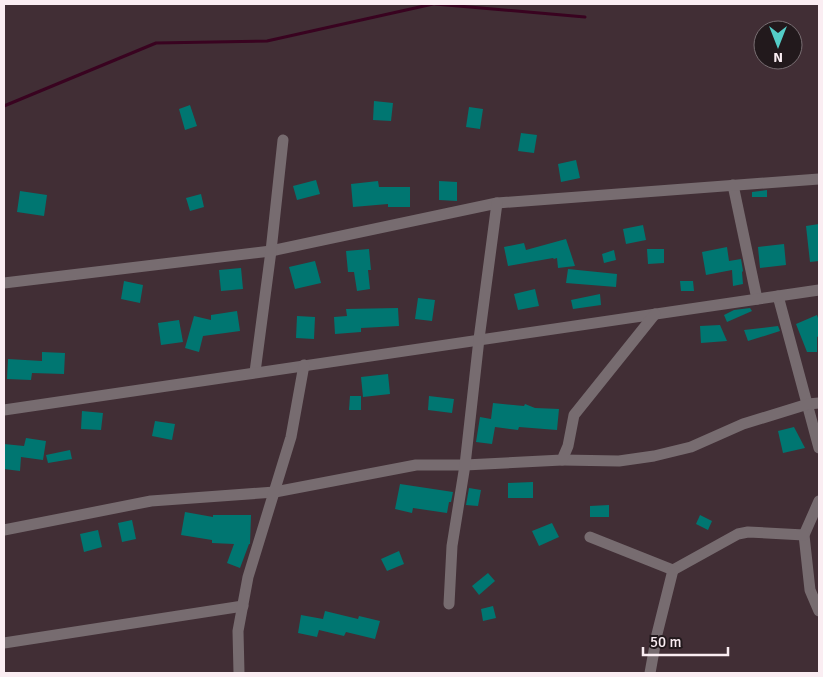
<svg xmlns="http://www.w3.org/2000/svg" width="823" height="677" viewBox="0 0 823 677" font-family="Signika,sans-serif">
	<rect width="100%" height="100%" fill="#412e35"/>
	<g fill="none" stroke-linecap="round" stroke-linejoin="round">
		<g stroke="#390320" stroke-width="3">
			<path d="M435,4L585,17"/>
			<path d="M4,106L156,43L267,41L433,4"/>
		</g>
	</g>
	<g fill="#007671">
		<path d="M374,101L393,103L391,121L373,120Z"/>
		<path d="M190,105L197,126L185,130L179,109Z"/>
		<path d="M469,107L483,109L480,129L466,127Z"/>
		<path d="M521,133L537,135L534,153L518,151Z"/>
		<path d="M576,160L580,178L561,182L558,164Z"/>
		<path d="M316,180L320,194L297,200L293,186Z"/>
		<path d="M378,181L379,187H410V207H388V204L353,207L351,184Z"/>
		<path d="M439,181L457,182V201L439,200Z"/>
		<path d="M767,190V197H752V192Z"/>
		<path d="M20,191L47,195L44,216L17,212Z"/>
		<path d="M201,194L204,207L190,211L186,198Z"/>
		<path d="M819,224V261L810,262L806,226Z"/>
		<path d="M643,225L646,240L626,244L623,229Z"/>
		<path d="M566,239L575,266L558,268L557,258L554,259L553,258L508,266L504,247L524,243L526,250Z"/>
		<path d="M784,244L786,265L760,268L758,247Z"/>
		<path d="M727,247L729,261L741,259L743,271L742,272L743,284L733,286L732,270L706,275L702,252Z"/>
		<path d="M369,249L371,270H368L370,289L357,291L354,272H348L346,251Z"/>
		<path d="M647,249H664V263L648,264Z"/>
		<path d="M614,250L616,260L604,263L602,254Z"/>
		<path d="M315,261L321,283L295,289L289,267Z"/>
		<path d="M241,268L243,289L221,291L219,270Z"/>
		<path d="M568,269L617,274L616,287L566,283Z"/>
		<path d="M124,281L143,285L140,303L121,299Z"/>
		<path d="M680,281H693L694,291H681Z"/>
		<path d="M535,289L539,306L518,310L514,294Z"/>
		<path d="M600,294L601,305L573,309L571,300Z"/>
		<path d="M418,298L435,300L432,321L415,319Z"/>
		<path d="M398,308L399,326L361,328V332L335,334L334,317L347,316L346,309Z"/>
		<path d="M750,308L752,311L727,322L724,315L734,310Z"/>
		<path d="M237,311L240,331L203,336L199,352L185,348L194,316L211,320V315Z"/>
		<path d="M817,315L819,321V336L817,337V352H807L796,324Z"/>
		<path d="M297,316L315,317L314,339L296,338Z"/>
		<path d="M179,320L183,342L161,345L158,323Z"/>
		<path d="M720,325L727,341L701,343L700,326Z"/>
		<path d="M778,326L780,331L748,341L744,330Z"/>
		<path d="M42,352L65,353L64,374L32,373L31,380L7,379L8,359L42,361Z"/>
		<path d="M388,374L390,394L363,397L361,377Z"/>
		<path d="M350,396H361V410H349Z"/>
		<path d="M429,396L454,399L452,413L428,410Z"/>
		<path d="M493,403L524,406L525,404L535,408L559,409L557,430L519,427L518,430L495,427L492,444L476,442L480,417L491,419Z"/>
		<path d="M82,411L103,413L101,430L81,429Z"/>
		<path d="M155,421L175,424L172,440L152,436Z"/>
		<path d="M794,427L805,448L783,453L778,431Z"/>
		<path d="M26,438L46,441L43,460L21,457L20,471L4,469V444L24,446Z"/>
		<path d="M70,450L72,459L48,463L46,455Z"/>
		<path d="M533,482V498H508V483Z"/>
		<path d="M400,484L453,492L451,502H449L447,513L413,508L412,513L395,509Z"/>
		<path d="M469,488L481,490L478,506L466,505Z"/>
		<path d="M609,505V517H590V506Z"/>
		<path d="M185,512L213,517V515H251L250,544H249L240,568L227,563L234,544L212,543V540L181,535Z"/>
		<path d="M700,515L712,521L708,530L696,524Z"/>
		<path d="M132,520L136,539L122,542L118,523Z"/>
		<path d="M552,523L559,537L539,546L532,531Z"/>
		<path d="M98,530L102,547L84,552L80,534Z"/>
		<path d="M399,551L404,564L387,571L381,559Z"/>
		<path d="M488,573L495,581L479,595L472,586Z"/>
		<path d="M493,606L496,618L483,621L481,609Z"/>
		<path d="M325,611L358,619L359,616L380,621L375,639L346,632L344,636L319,630L317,637L298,633L301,615L323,619Z"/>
	</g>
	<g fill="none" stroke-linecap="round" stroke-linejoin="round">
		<g stroke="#776c70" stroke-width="11">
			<path d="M733,185L757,299"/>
			<path d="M4,283L271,251L497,203L819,179"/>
			<path d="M778,296L819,448"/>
			<path d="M255,372L271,251L283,140"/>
			<path d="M4,410L819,290"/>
			<path d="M562,460L619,461L654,456L691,447L743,424L808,404L819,403"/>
			<path d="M819,501L804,535L810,590L819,611"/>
			<path d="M4,530L151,501L275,492L416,465H465L562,460L568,446L574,415L655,314"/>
			<path d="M590,537L673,570L738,534L748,532L804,535"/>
			<path d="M449,604L452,546L465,465L479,339L497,203"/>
			<path d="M4,643L243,606"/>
			<path d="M239,673L238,631L248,577L291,437L304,365"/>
			<path d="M650,673L657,634L673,570"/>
		</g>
	</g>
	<rect width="823" height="677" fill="none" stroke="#faedf2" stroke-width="10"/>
	<g transform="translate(778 45) rotate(180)"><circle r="24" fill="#22191c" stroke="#786e72"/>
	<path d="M0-4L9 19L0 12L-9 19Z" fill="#54cdc7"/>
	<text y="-8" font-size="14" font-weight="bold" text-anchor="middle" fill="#faedf2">N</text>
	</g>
	<path d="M643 647v8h85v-8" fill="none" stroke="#faedf2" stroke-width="2.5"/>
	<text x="650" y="647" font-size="15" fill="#faedf2" stroke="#22191c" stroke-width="4" paint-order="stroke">50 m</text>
</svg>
